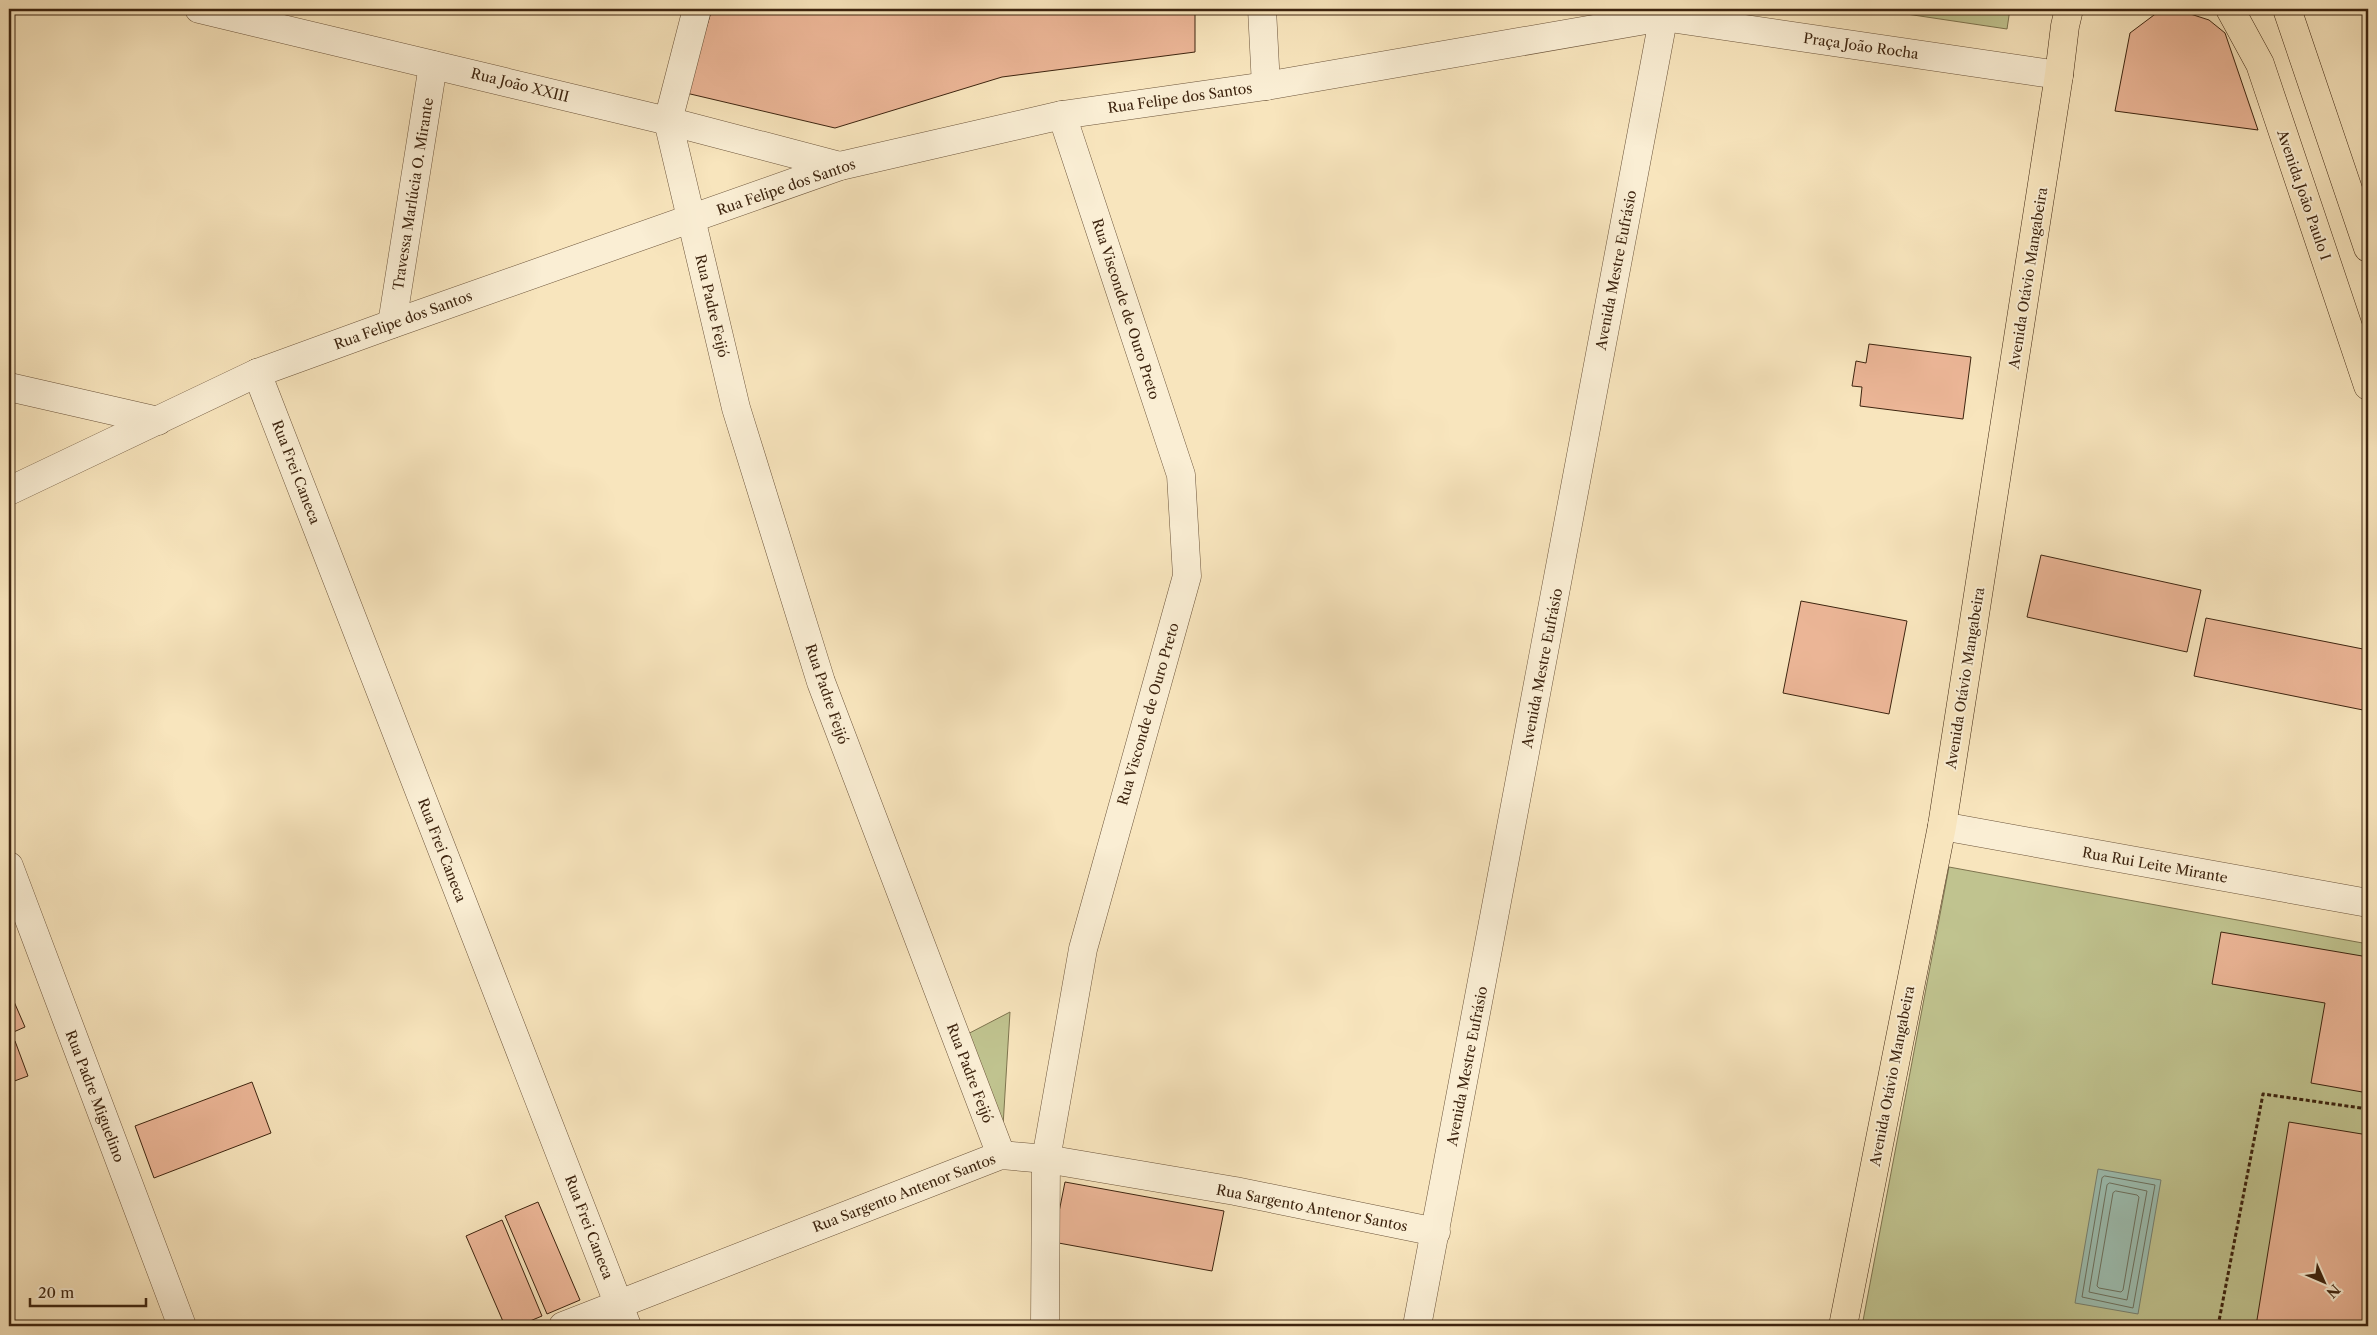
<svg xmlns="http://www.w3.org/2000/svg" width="2377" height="1335" viewBox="0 0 2377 1335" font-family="'Libre Caslon Text',serif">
	<rect width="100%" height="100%" fill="#f8e5bd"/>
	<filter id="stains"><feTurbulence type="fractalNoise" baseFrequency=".004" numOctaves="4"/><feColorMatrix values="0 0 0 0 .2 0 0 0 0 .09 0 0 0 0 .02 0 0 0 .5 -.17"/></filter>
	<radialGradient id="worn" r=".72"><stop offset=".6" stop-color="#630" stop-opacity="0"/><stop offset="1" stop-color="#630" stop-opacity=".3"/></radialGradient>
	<g fill="#c0c38f" stroke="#7e744f">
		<path d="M1873,9H2010L2007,29Z"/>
		<path d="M1949,867L2368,944V1326H1862Z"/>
		<path d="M1010,1012L1003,1126L960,1038Z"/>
	</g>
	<path fill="#9dbfb2" stroke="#778171" d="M2098,1169L2161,1180L2138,1314L2075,1303Z"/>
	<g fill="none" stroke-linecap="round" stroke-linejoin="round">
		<g stroke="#6d7260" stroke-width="1">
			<path d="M2105,1176L2155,1185L2133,1308L2082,1297L2102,1178Z"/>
			<path d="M2110,1183L2147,1191L2127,1300L2089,1292L2107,1185Z"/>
			<path d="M2116,1191L2137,1195L2139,1197L2123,1290L2121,1292L2099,1288L2097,1286L2113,1193Z"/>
		</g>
	</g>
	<g fill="#ecb697" stroke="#3d240f">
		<path d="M712,9H1195V52L1002,77L835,128L686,93Z"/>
		<path d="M2175,9L2209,20L2225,33L2258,130L2115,111L2130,33L2158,12Z"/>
		<path d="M1869,344L1971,357L1963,419L1860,406L1862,387L1852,386L1856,361L1866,363Z"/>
		<path d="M2041,555L2201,590L2187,652L2027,617Z"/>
		<path d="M1801,601L1907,621L1889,714L1783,693Z"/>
		<path d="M2206,618L2368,650V711L2194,676Z"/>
		<path d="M2221,932L2368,957V1093L2311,1083L2325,1003L2212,984Z"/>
		<path d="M12,997L25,1027L9,1034V998Z"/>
		<path d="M15,1041L28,1076L9,1083V1043Z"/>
		<path d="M252,1082L271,1133L154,1178L135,1126Z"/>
		<path d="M2289,1122L2368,1135V1326H2256Z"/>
		<path d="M1065,1182L1224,1211L1212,1271L1053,1242Z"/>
		<path d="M538,1202L580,1300L547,1314L505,1216Z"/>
		<path d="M502,1220L542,1316L518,1326H505L466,1236Z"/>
	</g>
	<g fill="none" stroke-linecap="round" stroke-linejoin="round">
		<defs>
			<g id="minor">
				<path d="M199,9L668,121L840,166"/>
				<path d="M697,9L668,121L736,408L821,682L1001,1155"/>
				<path d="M1262,9L1266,86"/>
				<path d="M392,324L433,65"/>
				<path d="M257,373L627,1326"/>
				<path d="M9,387L158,421"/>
				<path d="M9,491L257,373L392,324L840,166L1062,115L1266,86L1663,17L2059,75"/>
				<path d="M1942,826L2368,903"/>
				<path d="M9,866L182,1326"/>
				<path d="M563,1326L1001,1155L1046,1159L1235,1191L1436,1232"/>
				<path d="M1045,1326L1046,1159L1083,949L1187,576L1181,475L1062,115"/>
				<path d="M1417,1326L1665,9"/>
			</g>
			<g id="major">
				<path d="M2230,9L2260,64L2368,386"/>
				<path d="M2287,9L2368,248"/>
				<path d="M1843,1326L1942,826L2059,75L2065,26L2069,9"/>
			</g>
		</defs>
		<use href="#minor" stroke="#6c543a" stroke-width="29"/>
		<use href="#major" stroke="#3d240f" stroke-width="29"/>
		<path stroke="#3d240f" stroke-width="3" stroke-dasharray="4 2.5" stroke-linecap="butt" d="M2218,1326L2263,1094L2368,1109"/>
		<use href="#minor" stroke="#faeed4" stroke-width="28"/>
		<use href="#major" stroke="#f8e5bd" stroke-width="28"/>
	</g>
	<g text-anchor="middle" stroke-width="4" stroke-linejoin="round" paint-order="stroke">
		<g font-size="14" fill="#3d240f" stroke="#faeed4">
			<text transform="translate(1861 46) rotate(8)" y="5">Praça João Rocha</text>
			<text transform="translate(520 85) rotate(14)" y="5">Rua João XXIII</text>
			<text transform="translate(1180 98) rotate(-8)" y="5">Rua Felipe dos Santos</text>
			<text transform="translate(786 187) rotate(-19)" y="5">Rua Felipe dos Santos</text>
			<text transform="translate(413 194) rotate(-81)" y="5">Travessa Marlúcia O. Mirante</text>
			<text transform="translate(2304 195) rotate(71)" y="5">Avenida João Paulo I</text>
			<text transform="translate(1616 270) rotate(-79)" y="5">Avenida Mestre Eufrásio</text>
			<text transform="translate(2028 278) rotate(-81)" y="5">Avenida Otávio Mangabeira</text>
			<text transform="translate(712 306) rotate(77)" y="5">Rua Padre Feijó</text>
			<text transform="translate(1126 309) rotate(72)" y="5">Rua Visconde de Ouro Preto</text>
			<text transform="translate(403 320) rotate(-20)" y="5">Rua Felipe dos Santos</text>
			<text transform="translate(296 472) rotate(69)" y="5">Rua Frei Caneca</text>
			<text transform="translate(1542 668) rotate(-79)" y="5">Avenida Mestre Eufrásio</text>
			<text transform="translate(1965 678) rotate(-81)" y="5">Avenida Otávio Mangabeira</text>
			<text transform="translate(827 694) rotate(71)" y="5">Rua Padre Feijó</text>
			<text transform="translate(1148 714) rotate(-74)" y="5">Rua Visconde de Ouro Preto</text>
			<text transform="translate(442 850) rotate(69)" y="5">Rua Frei Caneca</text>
			<text transform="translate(2155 865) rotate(10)" y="5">Rua Rui Leite Mirante</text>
			<text transform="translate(1467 1066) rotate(-79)" y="5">Avenida Mestre Eufrásio</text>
			<text transform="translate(970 1073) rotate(69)" y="5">Rua Padre Feijó</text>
			<text transform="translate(1892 1076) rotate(-79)" y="5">Avenida Otávio Mangabeira</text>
			<text transform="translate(95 1096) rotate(69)" y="5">Rua Padre Miguelino</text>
			<text transform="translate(904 1193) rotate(-21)" y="5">Rua Sargento Antenor Santos</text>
			<text transform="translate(1312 1208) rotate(11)" y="5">Rua Sargento Antenor Santos</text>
			<text transform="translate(589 1227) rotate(69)" y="5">Rua Frei Caneca</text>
		</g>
	</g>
	<rect width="2377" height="1335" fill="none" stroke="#f8e5bd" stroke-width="30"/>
	<rect x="10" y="10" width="2357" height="1315" fill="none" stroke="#3d240f" stroke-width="2.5"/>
	<rect x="15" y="15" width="2347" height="1305" fill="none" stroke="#3d240f"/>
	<g transform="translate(2324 1282) rotate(135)" stroke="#faeed4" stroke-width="4" paint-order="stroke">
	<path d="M0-4L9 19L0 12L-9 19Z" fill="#3d240f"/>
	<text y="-8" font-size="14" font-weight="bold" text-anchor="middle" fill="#3d240f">N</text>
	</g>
	<path d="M30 1298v8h116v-8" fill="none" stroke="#3d240f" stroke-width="2.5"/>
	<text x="38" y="1298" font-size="15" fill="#3d240f" stroke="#faeed4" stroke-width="4" paint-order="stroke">20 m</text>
	<rect width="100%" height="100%" filter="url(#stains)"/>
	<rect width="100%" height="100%" fill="url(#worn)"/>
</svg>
